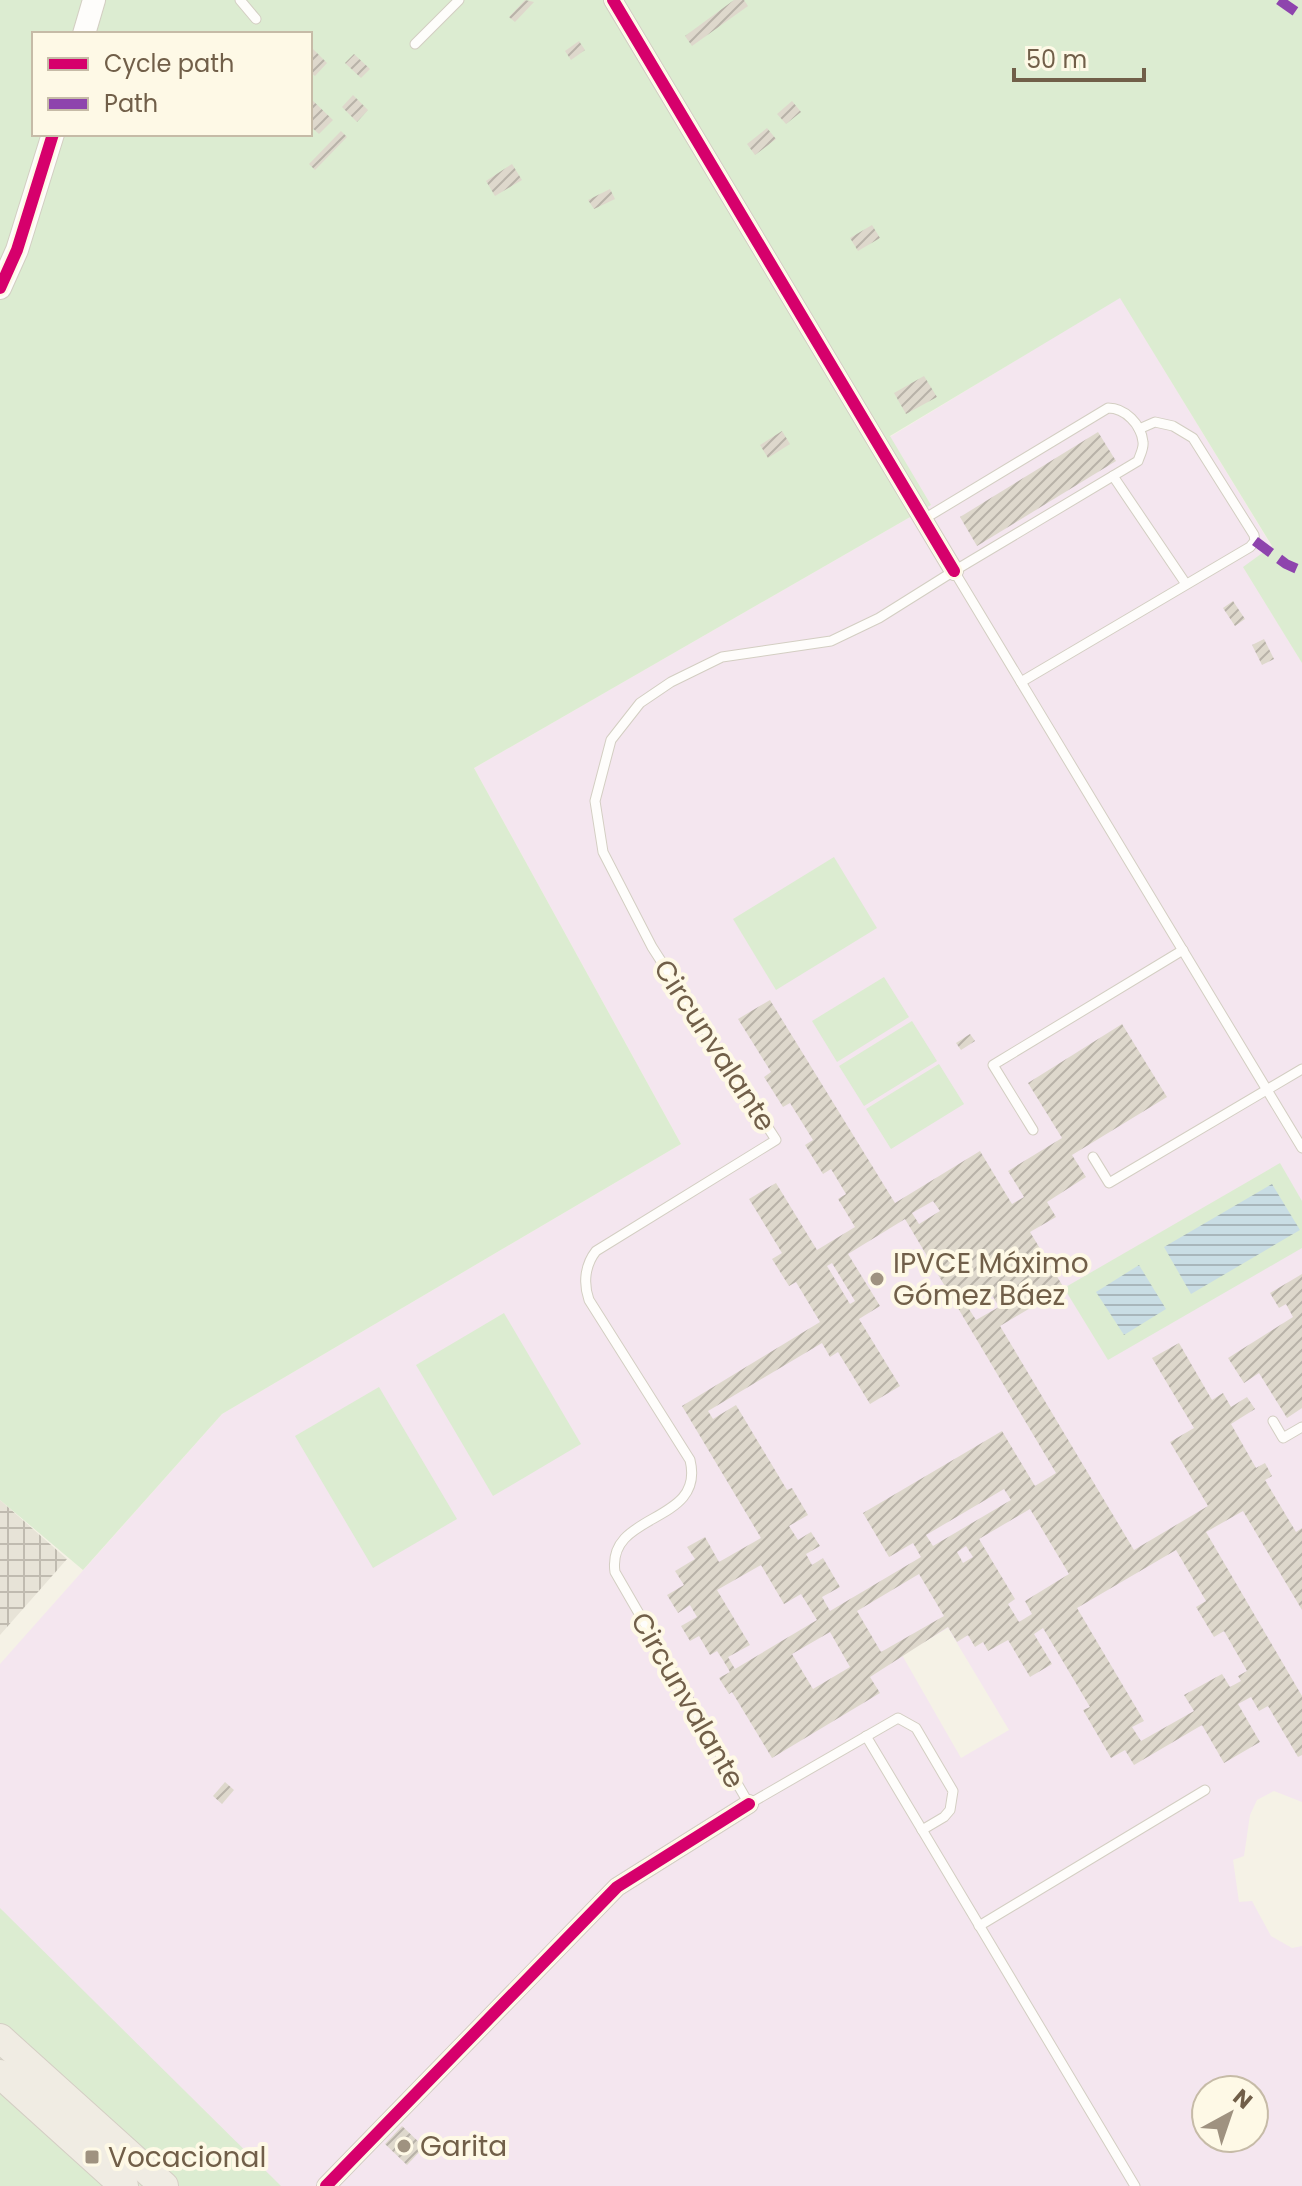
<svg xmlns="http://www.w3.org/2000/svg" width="1302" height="2186" viewBox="0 0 1302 2186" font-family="Poppins,sans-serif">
	<defs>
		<pattern id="industrial-grid" width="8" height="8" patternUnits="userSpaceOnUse" patternTransform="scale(2)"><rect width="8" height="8" fill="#e7e3d7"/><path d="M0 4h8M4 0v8" fill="none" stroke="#c0bbb0"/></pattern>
		<pattern id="water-rules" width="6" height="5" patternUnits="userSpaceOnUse" patternTransform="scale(2)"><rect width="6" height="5" fill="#c9dde4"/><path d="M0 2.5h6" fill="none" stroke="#a8b6bb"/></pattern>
		<pattern id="building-hatch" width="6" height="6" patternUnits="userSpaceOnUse" patternTransform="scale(2)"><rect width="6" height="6" fill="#ded8cc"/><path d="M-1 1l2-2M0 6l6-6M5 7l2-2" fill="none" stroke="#b8b2a8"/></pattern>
	</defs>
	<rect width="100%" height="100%" fill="#f5f2e6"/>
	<path fill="url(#industrial-grid)" d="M0,1500L67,1559L0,1635Z"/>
	<path fill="#f4e6ef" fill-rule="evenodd" d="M1120,297L1272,547L1244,568L1302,663V1802L1274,1791L1257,1800L1250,1815L1244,1856L1233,1860L1239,1902L1252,1901L1271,1936L1292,1948L1302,1946V2186H279L0,1912V1664L222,1414L681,1144L474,768L931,505L890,437ZM948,1628L1009,1730L961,1758L902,1655ZM1206,2090H1254V2138H1206Z"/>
	<g fill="#dcecd1" fill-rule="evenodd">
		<path d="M0,0H1302V663L1243,567L1272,546L1120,298L890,436L931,505L474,768L681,1144L222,1414L83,1570L0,1500ZM34,34H310V134H34Z"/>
		<path d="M834,857L877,928L776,990L733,919Z"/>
		<path d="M884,977L909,1017L837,1062L812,1021Z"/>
		<path d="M912,1021L937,1061L864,1106L839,1066Z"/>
		<path d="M939,1064L964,1104L891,1149L866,1109Z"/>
		<path d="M1280,1163L1302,1201V1248L1108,1360L1064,1288Z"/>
		<path d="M504,1313L581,1444L493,1496L416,1365Z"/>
		<path d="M379,1387L457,1519L373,1568L295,1436Z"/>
		<path d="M0,1908L281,2186H0Z"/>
	</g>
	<g fill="url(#water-rules)">
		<path d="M1272,1184L1300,1230L1191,1294L1164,1247Z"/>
		<path d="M1139,1265L1166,1309L1124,1335L1096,1292Z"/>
	</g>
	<g fill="url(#building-hatch)" fill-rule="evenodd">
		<path d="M525,0L534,2L515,22L509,17Z"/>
		<path d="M734,0H744L748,6L692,46L685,36Z"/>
		<path d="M579,41L585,50L571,60L565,51Z"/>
		<path d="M310,46L327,63L315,76L310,72Z"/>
		<path d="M354,54L370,69L361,78L345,63Z"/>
		<path d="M353,95L368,110L357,122L342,107Z"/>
		<path d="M310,98L333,120L319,134L310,126Z"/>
		<path d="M792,101L801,112L786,124L777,114Z"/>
		<path d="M767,128L776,139L755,155L747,144Z"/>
		<path d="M341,131L347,137L315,170L309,164Z"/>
		<path d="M512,164L522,180L495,196L486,181Z"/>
		<path d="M610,189L615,199L594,209L588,200Z"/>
		<path d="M872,225L880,238L858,251L850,238Z"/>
		<path d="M924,376L937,397L906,414L894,393Z"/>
		<path d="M782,431L790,444L768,458L760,445Z"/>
		<path d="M1098,432L1116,461L977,546L960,517Z"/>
		<path d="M1233,601L1245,619L1235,626L1223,608Z"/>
		<path d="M1264,639L1274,659L1262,665L1252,645Z"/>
		<path d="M770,1000L895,1203L980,1151L1012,1204L1024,1197L1008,1171L1062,1138L1028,1083L1122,1024L1167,1097L1072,1155L1086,1177L1047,1202L1056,1217L1030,1232L1064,1288L1000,1326L1134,1550L1208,1506L1170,1442L1194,1428L1152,1358L1179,1343L1212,1400L1223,1393L1231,1407L1247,1397L1255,1409L1231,1424L1256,1468L1265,1463L1272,1476L1265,1480L1296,1532L1302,1528V1610L1243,1511L1206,1532L1302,1696V1755L1298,1757L1268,1706L1259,1711L1251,1697L1238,1704L1260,1742L1224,1763L1202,1725L1134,1765L1125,1750L1111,1758L1083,1710L1090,1707L1043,1628L1034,1634L1052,1664L1030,1677L1008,1640L988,1651L983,1642L975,1647L968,1635L957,1642L948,1627L870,1677L880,1693L772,1758L732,1692L729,1694L719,1678L730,1672L723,1660L717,1651L710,1655L699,1636L690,1641L681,1626L697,1617L690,1605L678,1613L667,1595L684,1585L675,1571L695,1559L687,1547L705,1537L719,1562L761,1538L682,1406L820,1322L796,1282L789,1286L772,1259L782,1253L749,1199L776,1183L817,1250L855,1227L838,1199L846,1194L831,1169L823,1174L805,1145L813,1140L790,1103L783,1107L764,1077L771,1072L738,1019ZM933,1201L940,1211L919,1224L912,1213ZM905,1219L1056,1473L1035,1486L1002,1431L863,1513L889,1557L913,1543L921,1557L830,1611L822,1597L840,1587L823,1558L812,1565L806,1554L820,1546L811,1532L798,1540L789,1526L808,1515L792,1488L787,1490L736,1405L713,1419L708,1411L822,1343L830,1357L838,1352L870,1404L900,1386L859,1319L880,1306L848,1254ZM832,1263L855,1301L850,1304L827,1266ZM992,1295L999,1307L976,1320L969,1309ZM1004,1489L1011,1500L933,1546L926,1535ZM1030,1509L1069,1574L1025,1601L1032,1614L1019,1622L1008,1604L1015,1599L979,1539ZM966,1546L973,1557L963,1563L957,1552ZM1176,1550L1206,1601L1196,1607L1214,1637L1224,1631L1247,1671L1238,1676L1241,1681L1230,1687L1222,1674L1184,1695L1194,1711L1141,1741L1132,1727L1144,1721L1077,1608ZM761,1565L784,1604L801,1594L817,1620L735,1669L728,1657L750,1645L717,1590ZM919,1574L944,1616L881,1652L857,1611ZM830,1632L850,1667L813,1689L792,1654Z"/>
		<path d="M970,1034L975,1041L961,1050L956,1043Z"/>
		<path d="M1302,1274V1408L1287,1418L1259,1373L1244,1383L1228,1358L1293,1317L1286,1304L1279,1308L1270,1293Z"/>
		<path d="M225,1782L234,1790L222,1804L213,1796Z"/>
		<path d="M402,2126L424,2147L407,2165L385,2144Z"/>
	</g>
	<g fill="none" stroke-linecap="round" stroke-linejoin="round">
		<defs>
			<g id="service">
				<path d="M240,0L256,19"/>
				<path d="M415,44L459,0"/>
				<path d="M1113,476L1186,584"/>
				<path d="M924,519L1108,408C1125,408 1141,424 1143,442C1144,448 1140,455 1138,461L954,571"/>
				<path d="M1021,682L1250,547L1255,541L1254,535L1193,438L1173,426L1155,422L1139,429"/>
				<path d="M1033,1130L993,1065L1183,950"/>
				<path d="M1093,1157L1109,1183L1302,1069"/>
				<path d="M1273,1421L1283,1438L1302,1427"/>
				<path d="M866,1736L1135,2186"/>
				<path d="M922,1830L944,1817L950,1810L953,1791L916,1728L898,1718L749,1804L615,1572C606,1511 706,1525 690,1460L589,1300C583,1283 585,1265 596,1251L776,1140L652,947L603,852L595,801L611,740L640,703L671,682L722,657L831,641L879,618L954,571L1302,1148"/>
				<path d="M979,1926L1205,1790"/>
			</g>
			<g id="minor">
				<path d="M613,0L954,571"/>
				<path d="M326,2186L617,1887L749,1804"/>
			</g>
			<g id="tertiary">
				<path d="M84,34L94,0"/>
				<path d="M0,288L17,250L53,134"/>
			</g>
			<g id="trunk">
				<path d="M0,2038L164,2186"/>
				<path d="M0,2074L124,2186"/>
			</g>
		</defs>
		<use href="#service" stroke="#d3cec2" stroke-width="11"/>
		<use href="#minor" stroke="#d3cec2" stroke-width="20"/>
		<use href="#tertiary" stroke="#d3cec2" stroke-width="24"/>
		<use href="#trunk" stroke="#d4cec4" stroke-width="30"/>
		<use href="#service" stroke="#fefdfb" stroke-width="9"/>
		<use href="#minor" stroke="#fefdfb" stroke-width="18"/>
		<use href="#tertiary" stroke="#fefdfb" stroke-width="22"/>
		<use href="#trunk" stroke="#f0ece3" stroke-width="28"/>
		<g stroke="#8e44ad" stroke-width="10" stroke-dasharray="20 10" stroke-linecap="butt">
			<path d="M1279,0L1302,16"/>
			<path d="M1255,541L1286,564L1302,571"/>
		</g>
		<defs>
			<g id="cycleway">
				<path d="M613,0L954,571"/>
				<path d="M0,288L17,250L53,134"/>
				<path d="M326,2186L617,1887L749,1804"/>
			</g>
		</defs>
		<use href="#cycleway" stroke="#fef9e6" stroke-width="17"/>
		<use href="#cycleway" stroke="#d6006c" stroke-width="12"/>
	</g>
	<g fill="#9f9280" stroke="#fef9e6" stroke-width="3">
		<circle cx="877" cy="1279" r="8"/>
		<circle cx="404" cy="2146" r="8"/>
		<rect x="84" y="2149" width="16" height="16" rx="4"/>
	</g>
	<g text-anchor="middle" stroke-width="8" stroke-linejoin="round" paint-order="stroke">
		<g font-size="28" fill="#715f49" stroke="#fef9e6">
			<text transform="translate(715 1045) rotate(57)" y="10">Circunvalante</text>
			<text transform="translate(688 1700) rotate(60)" y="10">Circunvalante</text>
		</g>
		<g font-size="28" fill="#715f49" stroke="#fef9e6" text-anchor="start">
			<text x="893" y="1273">IPVCE Máximo<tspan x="893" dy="32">Gómez Báez</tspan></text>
			<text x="420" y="2156">Garita</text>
			<text x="108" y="2167">Vocacional</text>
		</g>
	</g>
	<rect x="32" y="32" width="280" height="104" fill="#fef9e6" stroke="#c6bba7" stroke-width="2"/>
	<rect x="48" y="58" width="40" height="12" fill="#d6006c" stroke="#c6bba7" stroke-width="2"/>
	<text x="104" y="72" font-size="24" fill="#715f49">Cycle path</text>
	<rect x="48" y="98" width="40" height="12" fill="#8e44ad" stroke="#c6bba7" stroke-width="2"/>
	<text x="104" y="112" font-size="24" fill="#715f49">Path</text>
	<g transform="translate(1230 2114) rotate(40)"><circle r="38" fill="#fef9e6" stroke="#c6bba7" stroke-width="2"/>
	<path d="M0-6L14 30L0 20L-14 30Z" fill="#9f9280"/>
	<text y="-12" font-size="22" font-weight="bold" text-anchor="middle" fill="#715f49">N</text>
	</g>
	<path d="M1014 68v12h130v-12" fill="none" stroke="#715f49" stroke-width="4"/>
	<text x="1026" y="68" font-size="24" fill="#715f49" stroke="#fef9e6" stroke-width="6" paint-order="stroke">50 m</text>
</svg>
